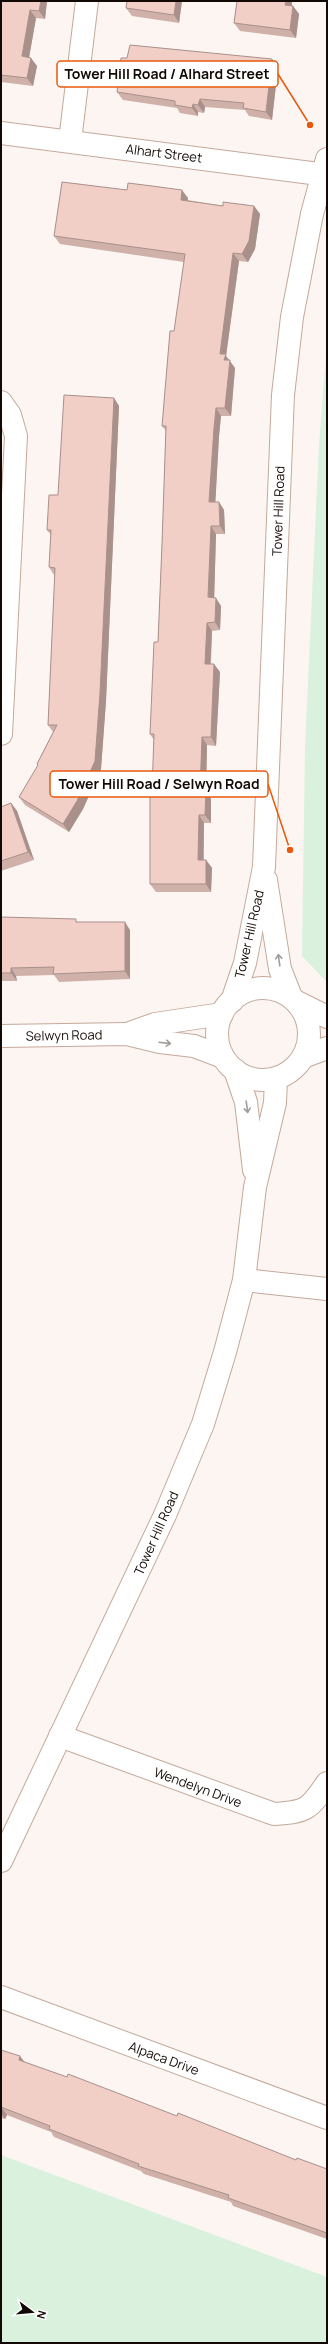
<svg xmlns="http://www.w3.org/2000/svg" width="328" height="2344" viewBox="0 0 328 2344" font-family="Manrope,sans-serif">
	<rect width="100%" height="100%" fill="#fcf5f2"/>
	<g fill="#d9f1dd">
		<path d="M327,344V982L302,956L305,747L319,445Z"/>
		<path d="M1,2155L327,2277V2343H1Z"/>
	</g>
	<g fill="none" stroke-linecap="round" stroke-linejoin="round">
		<defs>
			<g id="minor">
				<path d="M1,133L327,175"/>
				<path d="M70,141L87,1"/>
				<path d="M1,402L10,415L16,436L1,734"/>
				<path d="M266,880L280,969L291,997"/>
				<circle cx="263" cy="1034" r="46"/>
				<path d="M232,1001L245,963L264,867L283,395L292,317L312,214L327,159"/>
				<path d="M297,1002L327,1017"/>
				<path d="M127,1034L155,1024L222,1014"/>
				<path d="M1,1036L127,1034L160,1042L194,1046L223,1057"/>
				<path d="M303,1057L327,1048"/>
				<path d="M235,1070L246,1102L254,1170"/>
				<path d="M244,1280L327,1289"/>
				<path d="M60,1736L274,1814C306,1812 309,1810 327,1783"/>
				<path d="M1,1861L165,1515L203,1424L225,1352L244,1280L255,1187L275,1103L276,1079"/>
				<path d="M1,1997L327,2118"/>
			</g>
		</defs>
		<use href="#minor" stroke="#c5a99a" stroke-width="24"/>
		<use href="#minor" stroke="#fff" stroke-width="22"/>
	</g>
	<g fill="#cfb1aa">
		<path d="M1,1H47L45,19L36,18L29,57L37,66L33,86L1,82Z"/>
		<path d="M127,1H182L179,23L132,16L126,8Z"/>
		<path d="M237,1H292V6H293L299,14L296,38L240,31L234,23Z"/>
		<path d="M278,67L272,120L249,116L245,110L205,107L204,113L198,112V116L180,113L177,108L123,100L117,92Z"/>
		<path d="M188,198L187,200L223,206H254L260,214L255,249L248,262L239,261L226,356L235,368L231,416H221L219,436L215,502H219L224,510L225,534H216L214,598L221,606L220,630L212,631L211,664L220,672L216,746L207,745L206,791L211,799V823H204V860H206L212,868L211,892H156L150,884L154,740L150,734L158,642L162,544L166,431L162,426L184,262L60,244L54,236Z"/>
		<path d="M114,398L119,406L106,701L101,769L83,809L69,832L25,805L19,797L38,766L37,764L53,732L48,725L55,575H54L49,567L51,535L47,530L58,495Z"/>
		<path d="M11,803L17,811L34,860L1,871V807Z"/>
		<path d="M1,917L78,922L130,930V979L59,982L54,975L16,976L17,981H1Z"/>
		<path d="M1,2050L24,2062L296,2160L327,2169V2239L233,2206L231,2202L144,2174L141,2171L54,2137L51,2132L7,2115L5,2119L1,2118Z"/>
	</g>
	<g fill="#a9908b">
		<path d="M41,1H47L45,19L39,11Z"/>
		<path d="M176,1H182L179,23L174,15Z"/>
		<path d="M286,1H292L291,13L285,5Z"/>
		<path d="M293,6L299,14L296,38L290,30Z"/>
		<path d="M30,10L36,18L28,64L22,56Z"/>
		<path d="M31,58L37,66L33,86L27,78Z"/>
		<path d="M272,59L278,67L272,120L266,112Z"/>
		<path d="M200,99L205,107L204,113L198,105Z"/>
		<path d="M193,104L198,112V116L192,108Z"/>
		<path d="M182,190L188,198L187,208L181,200Z"/>
		<path d="M254,206L260,214L255,249L248,262L242,254Z"/>
		<path d="M233,253L239,261L226,356L235,368L231,416L225,408L220,354Z"/>
		<path d="M114,398L119,406L106,701L101,769L83,809L69,832L63,824Z"/>
		<path d="M216,408L221,416L219,436L215,510L209,502L214,428Z"/>
		<path d="M219,502L224,510L225,534L220,526Z"/>
		<path d="M211,526L216,534L214,605L208,597Z"/>
		<path d="M216,598L221,606L220,630L215,622Z"/>
		<path d="M207,623L212,631L210,672L205,664Z"/>
		<path d="M214,664L220,672L216,746L211,737Z"/>
		<path d="M202,737L207,745L206,791L211,799V823L205,815L200,791Z"/>
		<path d="M11,803L17,811L34,860L28,852Z"/>
		<path d="M199,815L204,823L203,868L198,860Z"/>
		<path d="M206,860L212,868L211,892L206,884Z"/>
		<path d="M125,922L130,930V979L125,971Z"/>
		<path d="M11,968L16,976L17,981L11,973Z"/>
		<path d="M20,2056L26,2064L19,2060Z"/>
		<path d="M1,2107L7,2115L5,2119L1,2113Z"/>
	</g>
	<g fill="#f1cec6" stroke="#a9908b">
		<path d="M1,1H41L39,11L30,10L22,56L31,58L27,78L1,75Z"/>
		<path d="M127,1H176L174,15L126,8Z"/>
		<path d="M237,1H286L285,5L293,6L290,30L234,23Z"/>
		<path d="M130,45L272,59L266,112L243,108L244,103L200,99L198,105L193,104L192,108L175,105V101L117,92L121,58H127Z"/>
		<path d="M62,182L127,190L128,183L152,186L182,190L181,200L223,206V202L254,206L249,241L242,254L233,253L220,354H226L224,360H230L225,408H216L214,428L209,502H219L220,526H211L208,597L216,598L215,622L207,623L205,664H214L211,737H202L200,791H206L205,815H199L198,860H206V884H150V792H152L154,734H150L154,642H158L162,544L166,426H162L170,331H174L185,254L54,236Z"/>
		<path d="M64,395L114,398L100,693L95,761L77,801L63,824L19,797L38,765L37,764L57,725H48L55,568L49,567L51,530H47L49,495H58Z"/>
		<path d="M11,803L28,852L1,861V807Z"/>
		<path d="M1,917L76,919V922H125V971L53,974L54,967L11,968V973H1Z"/>
		<path d="M1,2050L20,2056L19,2060L67,2077L68,2074L177,2116L178,2113L296,2160L297,2158L327,2169V2233L228,2198L229,2195L138,2166L139,2164L49,2129L50,2126L1,2107V2108Z"/>
	</g>
	<defs><path id="oneway-shaft" d="M-6 0H5M1.5-3L5.5 0L1.5 3" fill="none" stroke-width="1.6" stroke-linecap="round" stroke-linejoin="round"/></defs>
	<g stroke="#a09d9b">
		<use href="#oneway-shaft" transform="translate(279 960) rotate(-98)"/>
		<use href="#oneway-shaft" transform="translate(165 1043) rotate(7)"/>
		<use href="#oneway-shaft" transform="translate(247 1107) rotate(82)"/>
	</g>
	<g text-anchor="middle" stroke-width="3" stroke-linejoin="round" paint-order="stroke">
		<g font-size="13" fill="#120905" stroke="#fff">
			<text transform="translate(164 153) rotate(7)" y="5">Alhart Street</text>
			<text transform="translate(278 511) rotate(-88)" y="5">Tower Hill Road</text>
			<text transform="translate(249 934) rotate(-77)" y="5">Tower Hill Road</text>
			<text transform="translate(64 1035) rotate(-1)" y="5">Selwyn Road</text>
			<text transform="translate(156 1533) rotate(-66)" y="5">Tower Hill Road</text>
			<text transform="translate(198 1787) rotate(20)" y="5">Wendelyn Drive</text>
			<text transform="translate(164 2058) rotate(20)" y="5">Alpaca Drive</text>
		</g>
	</g>
	<path fill="none" stroke="#e8590c" stroke-width="1.5" d="M310 125L278 74M290 850L268 784"/>
	<g fill="#e8590c" stroke="#fff" stroke-width="1.5">
		<circle cx="310" cy="125" r="4"/>
		<circle cx="290" cy="850" r="4"/>
	</g>
	<g fill="#fff" stroke="#e8590c" stroke-width="1.5">
		<rect x="57" y="61" width="221" height="26" rx="4"/>
		<rect x="50" y="771" width="218" height="26" rx="4"/>
	</g>
	<g font-size="14" text-anchor="middle" font-weight="bold" fill="#120905">
		<text x="167" y="79">Tower Hill Road / Alhard Street</text>
		<text x="159" y="789">Tower Hill Road / Selwyn Road</text>
	</g>
	<rect width="328" height="2344" fill="none" stroke="#120905" stroke-width="4"/>
	<g transform="translate(32 2312) rotate(106)" stroke="#ffffff" stroke-width="3" paint-order="stroke">
	<path d="M0-3L7 15L0 10L-7 15Z" fill="#120905"/>
	<text y="-6" font-size="11" font-weight="bold" text-anchor="middle" fill="#120905">N</text>
	</g>
</svg>
